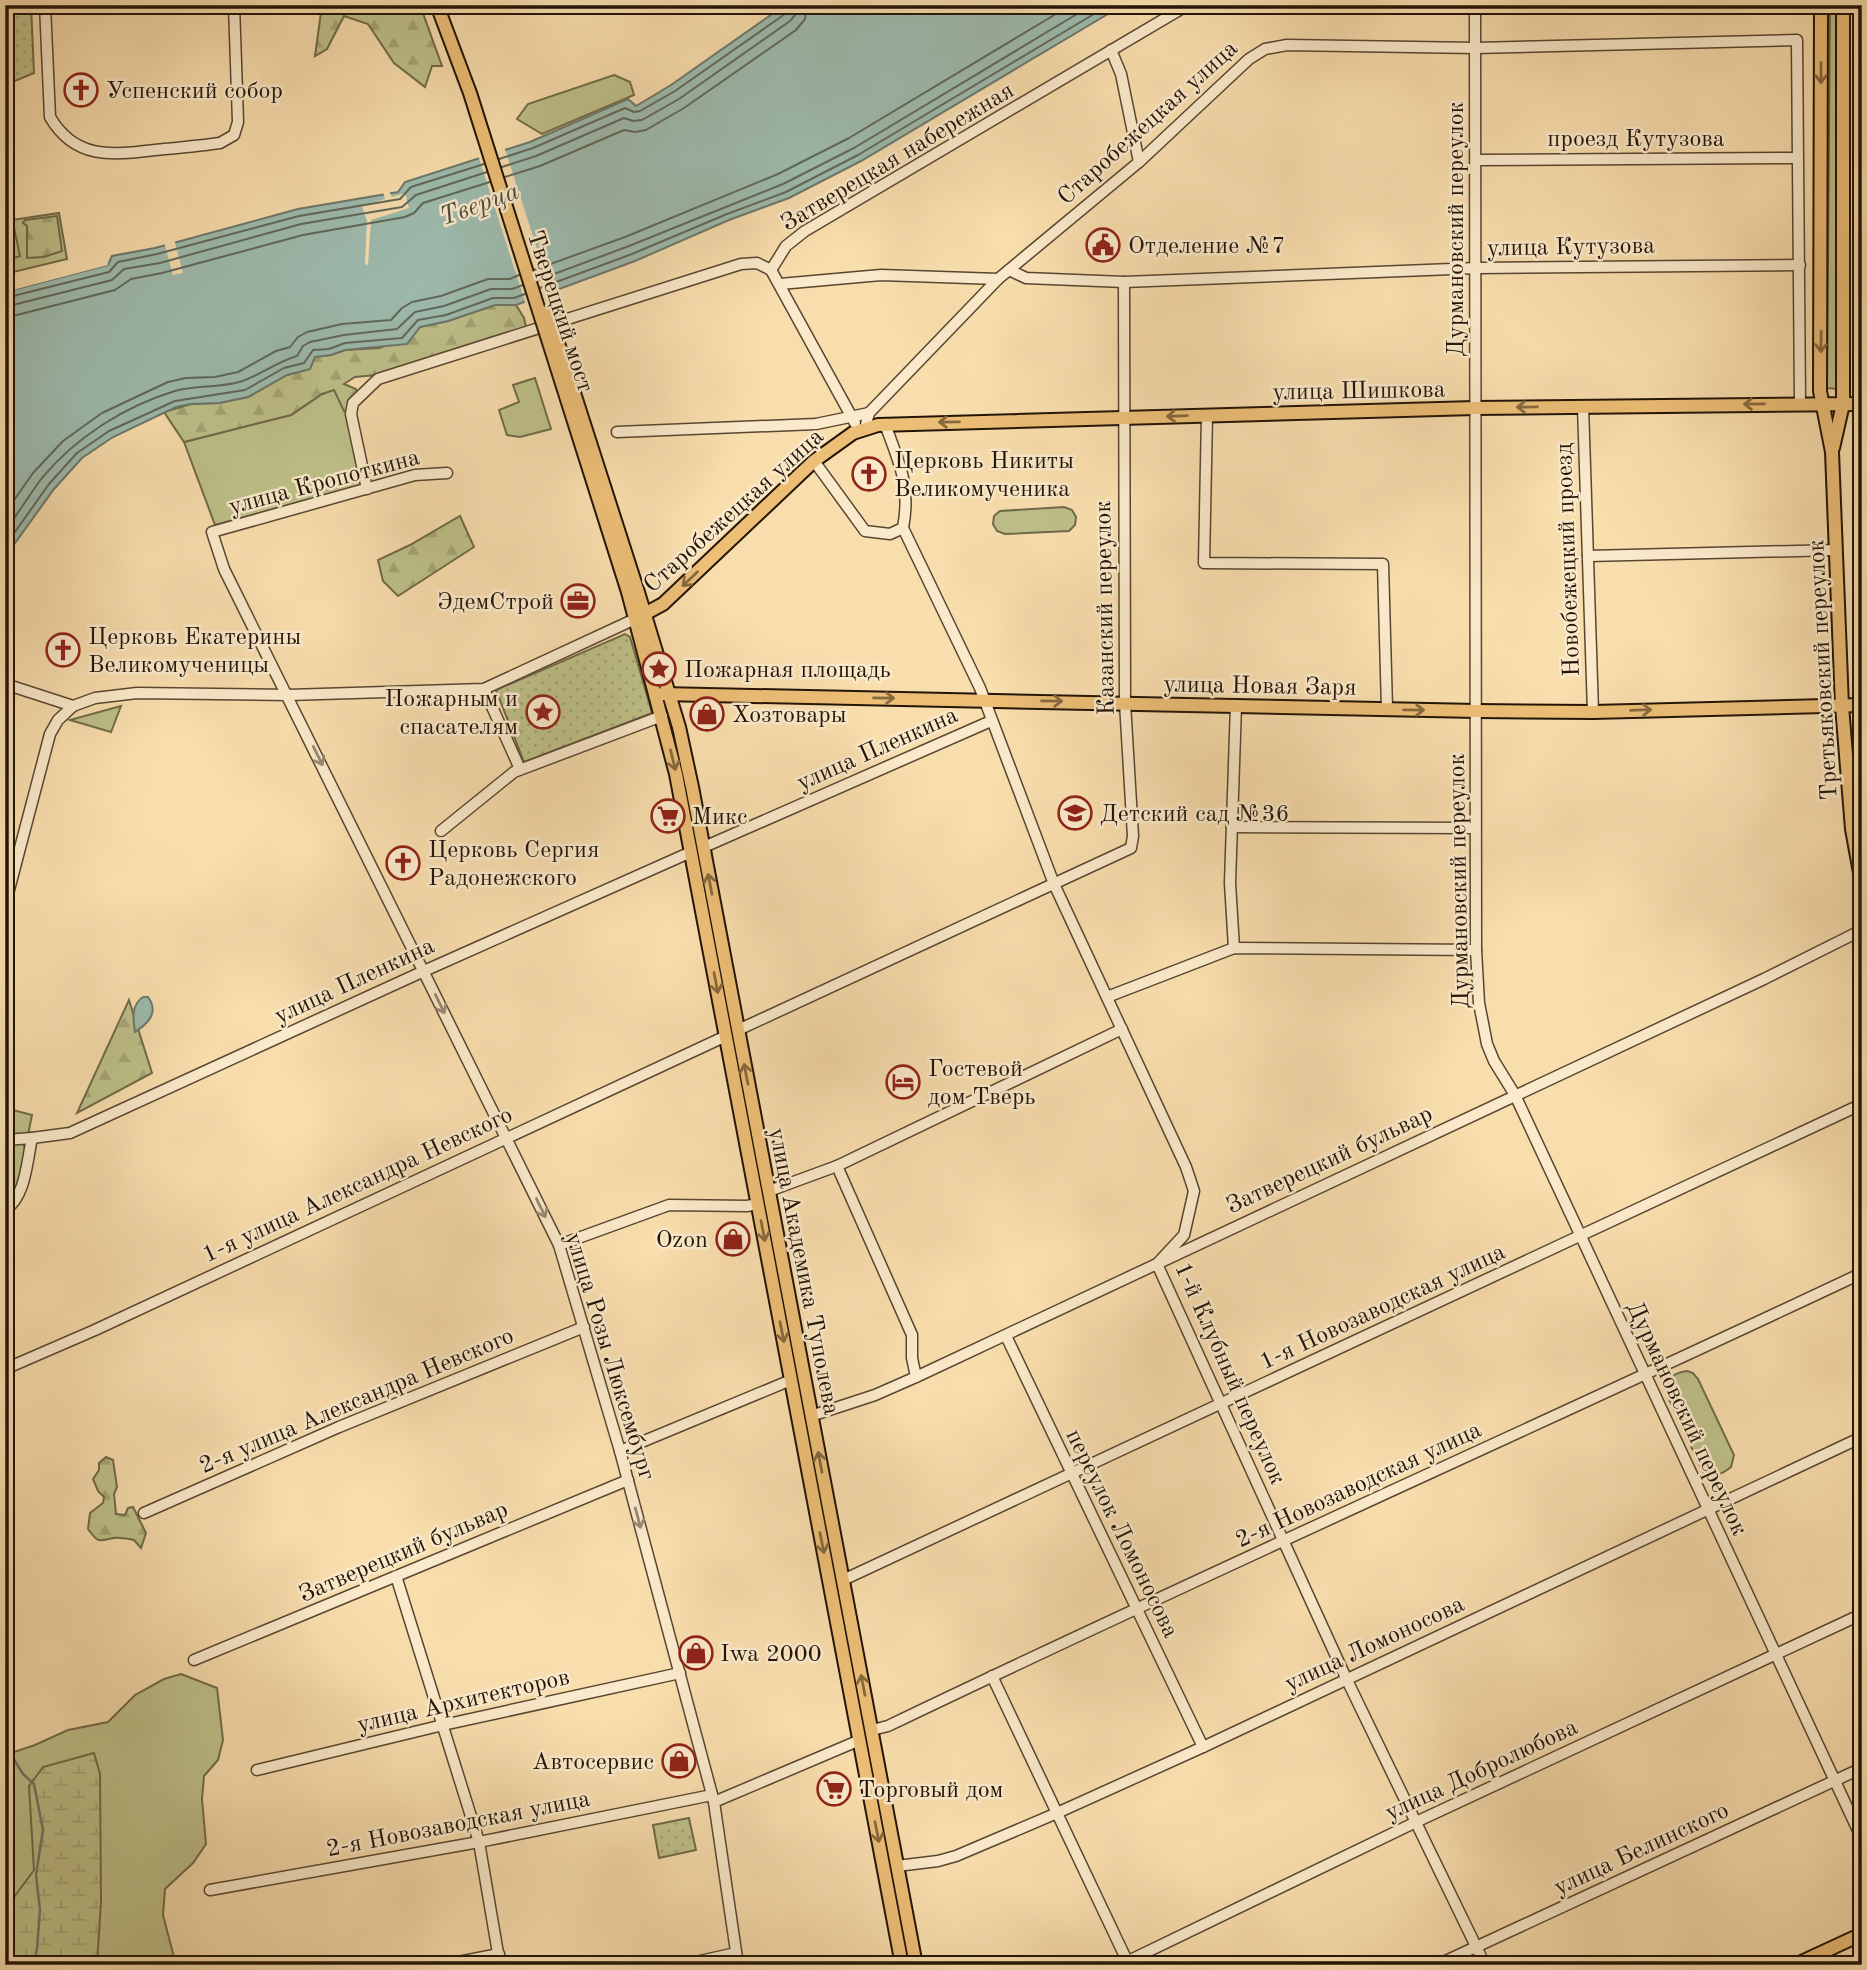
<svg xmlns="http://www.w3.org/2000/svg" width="1867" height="1970" viewBox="0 0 1867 1970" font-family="'Old Standard TT',serif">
	<defs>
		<pattern id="forest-firs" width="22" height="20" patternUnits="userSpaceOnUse" patternTransform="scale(1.75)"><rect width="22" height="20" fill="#bec089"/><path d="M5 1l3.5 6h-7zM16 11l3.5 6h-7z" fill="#a3a475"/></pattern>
		<pattern id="wetland-marsh" width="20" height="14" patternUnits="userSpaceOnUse" patternTransform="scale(1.75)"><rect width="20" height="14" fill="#bec089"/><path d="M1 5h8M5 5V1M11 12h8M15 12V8" fill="none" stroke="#a3a475"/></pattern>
		<pattern id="park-dots" width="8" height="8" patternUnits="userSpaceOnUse" patternTransform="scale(1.75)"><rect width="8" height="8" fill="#bec089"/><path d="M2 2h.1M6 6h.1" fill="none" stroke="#a3a475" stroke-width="1.8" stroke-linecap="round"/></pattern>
	</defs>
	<rect width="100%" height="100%" fill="#f8ddad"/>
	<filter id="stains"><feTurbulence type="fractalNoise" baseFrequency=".00286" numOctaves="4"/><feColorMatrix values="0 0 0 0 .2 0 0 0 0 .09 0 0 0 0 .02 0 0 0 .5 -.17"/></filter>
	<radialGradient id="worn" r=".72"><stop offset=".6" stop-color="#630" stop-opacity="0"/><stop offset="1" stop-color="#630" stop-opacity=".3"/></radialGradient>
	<g fill="#bec089" stroke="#706a48" stroke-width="2">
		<path d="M1830,5H1837L1838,389L1827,388Z"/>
		<path d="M614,75L630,82L634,95L542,134L517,119L528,104Z"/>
		<path d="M59,213L67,259L5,274V221Z"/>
		<path d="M535,378L551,429L520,437L507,435L499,410L519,402L513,385Z"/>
		<path d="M334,389L348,410L363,485L215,525L184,442L291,415L322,394Z"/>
		<path d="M1064,507L1072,510L1076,517L1075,525L1069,531L1005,534L997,531L993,524L994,516L1000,511Z"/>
		<path d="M121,706L111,732L70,720Z"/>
		<path d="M5,1108L32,1115L28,1135L5,1136Z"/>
		<path d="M22,1143L26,1149C22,1166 21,1192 5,1202V1144Z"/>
		<path d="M1687,1371L1693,1373L1698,1379L1734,1455L1731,1467C1722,1474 1714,1479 1703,1472L1666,1393C1663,1378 1675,1373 1687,1371Z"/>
		<path d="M181,1674L217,1688L223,1740L218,1760L204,1776L202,1799L206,1844L193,1863L165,1889L163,1915L176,1965H5V1755L35,1745L68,1730L108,1722L135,1695L164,1679Z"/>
	</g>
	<g fill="url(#forest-firs)" stroke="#706a48" stroke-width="2">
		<path d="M322,5H420L442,66H432L425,87L394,63L368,24L344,16L327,49L315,56Z"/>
		<path d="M57,216L62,251L44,257L27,258V226L23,223L25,220Z"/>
		<path d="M5,223H13L20,256L5,261Z"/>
		<path d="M495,305H516L524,318L526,327L520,333L377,375L355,377L344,384L356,389L358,394L348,410L344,411L334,390L322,394L291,415L184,442L164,412L191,404L219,403L248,397L287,375L310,369L314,357L331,355L345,350L380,348L420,327L448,321Z"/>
		<path d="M460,516L474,547L398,596L383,581L378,560L410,545Z"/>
		<path d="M129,1000L152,1073L77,1113Z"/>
		<path d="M106,1457L113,1460L117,1487L114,1494L116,1514L125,1515L128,1508L133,1507L146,1533L141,1548L134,1540C128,1539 120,1537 114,1538C98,1541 99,1544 88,1529L90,1513L103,1503L104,1497L98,1491L93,1479L99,1470V1463Z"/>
	</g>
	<path fill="url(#wetland-marsh)" stroke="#706a48" stroke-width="2" d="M94,1753L100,1774L101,1902L97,1965H7L6,1938L9,1904L34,1870L29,1786L43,1767Z"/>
	<g fill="url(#park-dots)" stroke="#706a48" stroke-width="2">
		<path d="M5,5H31L34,73L5,85Z"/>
		<path d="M1862,424V599L1857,600L1853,431Z"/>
		<path d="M625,634L630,637L652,713L524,762L496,690Z"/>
		<path d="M689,1818L696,1850L659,1858L653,1825Z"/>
	</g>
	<g fill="#9dbbae" stroke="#6c786b" stroke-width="2">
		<path d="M785,5H1123L861,161L789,198L729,220L635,261L516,305H495L448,321L420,327L407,344L345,350L331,355L315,357L310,369L287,375L248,397L219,403L191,404L176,407L113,437L82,458L54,489L5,557V292L108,265L112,256L155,248L298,209L398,192L405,182L530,142L628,99L636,106L671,85Z"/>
		<path d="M143,997H148C159,1012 149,1023 135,1032C133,1019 131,1005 143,997Z"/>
	</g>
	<g fill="#f8ddad">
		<path d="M504,146L552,295L526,305L478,155Z"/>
		<path d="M389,191L392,197L405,193L409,208L371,220L368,265L365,264L367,221L362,206L385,199L383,192Z"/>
		<path d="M174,239L183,273L173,275L164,242Z"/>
		<path d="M106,259L108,265L5,292V288L105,262Z"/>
	</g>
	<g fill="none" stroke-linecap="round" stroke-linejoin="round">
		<g stroke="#60685a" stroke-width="2">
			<path d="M499,159L533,148L625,108L634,112L640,111L675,91L785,14L788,5"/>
			<path d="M502,167L536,156L624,118L633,121L642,120L679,99L790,21L795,15L797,5"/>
			<path d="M505,177L540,166L624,130L635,132L646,130L684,108L796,30L805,19L807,5"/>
			<path d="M534,270L625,237L778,174L849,138L1071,5"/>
			<path d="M538,280L629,246L783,184L854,148L1092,5"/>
			<path d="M540,288L632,254L727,214L786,192L858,155L1109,5"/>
			<path d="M5,298L109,272L118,262L157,254L299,216L400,199L411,187L484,164"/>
			<path d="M5,307L112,280L124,269L160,263L301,224L402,207L416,195L487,172"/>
			<path d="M5,318L115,290L131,279L162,273L303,235L405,217L414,213L423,203L490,182"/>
			<path d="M5,513L33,473L63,441L102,413L168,382L186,378L215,377L238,372L276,351L290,347L298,337L307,332L342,324L391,320L402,308L412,302L441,296L488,279H510L519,275"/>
			<path d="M5,531C18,514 29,495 42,478C76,437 125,406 175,391C196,385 218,388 239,382C258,377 276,362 297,356L303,346L310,342L344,335L397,329L415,312L444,306L491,289H512L523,285"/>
			<path d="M5,546L49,484L77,453L109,431L175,401L245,390L284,368L304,363L313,350L329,349L345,343L402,338L418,320L446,315L493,298H514L525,294"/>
		</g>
		<path stroke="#6c786b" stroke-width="2.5" d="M5,1745L23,1774L34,1784L43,1830L36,1875L40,1910L37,1949L33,1965"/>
		<defs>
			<g id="minor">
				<path d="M45,5L50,117C75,160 112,155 155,150C177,148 198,146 220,143L234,135L238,122L234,5"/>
				<path d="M1475,5L1476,950L1479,1003L1487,1044L1494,1061L1515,1095L1862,1839"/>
				<path d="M1111,50L1121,74L1139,162"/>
				<path d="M1476,160L1797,158"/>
				<path d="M771,270L786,246L805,231L1188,5"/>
				<path d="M771,270L855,423"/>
				<path d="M1009,270L1026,278L1124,282L1477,268L1800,265"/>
				<path d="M780,284L881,275L998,279"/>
				<path d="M1583,406L1593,712"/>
				<path d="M1207,415L1204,563L1383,564L1387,709"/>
				<path d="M885,424C899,463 911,485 903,528L980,688L1054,884L1186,1167L1194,1191L1184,1235L1157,1264L1346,1678L1485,1965"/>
				<path d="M865,428L869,413L998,279L1139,162L1249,59L1265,49L1287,45L1475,48L1797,40L1800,404"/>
				<path d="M617,432L816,424L869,413"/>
				<path d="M814,461L865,531L890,534L903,528"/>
				<path d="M447,473L415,475L212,532L224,569L559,1245L620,1451L714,1802L738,1965"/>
				<path d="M367,489L351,414L353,403L378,379L741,264L757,263L771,270"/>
				<path d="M1588,556L1836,550"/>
				<path d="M5,684L73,706L95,698L137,693L288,695L484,689L635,619"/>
				<path d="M484,689L520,769"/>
				<path d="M1232,827L1475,828"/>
				<path d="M441,831L514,772L662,716"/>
				<path d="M704,847L991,721"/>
				<path d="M5,905L50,734L58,720L73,706"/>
				<path d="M1234,948L1230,883L1236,705"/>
				<path d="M1107,997L1234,948L1476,950"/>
				<path d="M738,1030L1131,848L1133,836L1125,703L1124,282"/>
				<path d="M32,1138L70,1133L424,971L691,852"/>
				<path d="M5,1140L32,1138C27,1160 26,1197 5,1210"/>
				<path d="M837,1166L912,1335V1358L916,1377"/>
				<path d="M769,1191L837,1166L1122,1029"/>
				<path d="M559,1245L669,1205L747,1206L758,1204"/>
				<path d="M1006,1336L1203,1747"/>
				<path d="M5,1369L95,1330L726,1036"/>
				<path d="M811,1416L875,1395L916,1377L1764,979L1862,930"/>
				<path d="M620,1451L791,1380"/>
				<path d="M144,1513L339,1427L584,1327"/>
				<path d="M396,1576L479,1842L500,1965"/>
				<path d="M843,1580L1862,1104"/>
				<path d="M194,1660L628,1480"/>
				<path d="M992,1676L1129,1965"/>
				<path d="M872,1730L888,1726C1210,1571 1538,1426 1862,1273"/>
				<path d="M257,1770L443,1725L680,1673"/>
				<path d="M714,1802L860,1740"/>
				<path d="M897,1866L938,1861L956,1856L1057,1813L1203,1747L1862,1437"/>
				<path d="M210,1890L479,1842L712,1795"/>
				<path d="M443,1965L499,1954"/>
				<path d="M682,1965L736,1953"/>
				<path d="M1120,1965L1416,1822L1862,1614"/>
				<path d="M1437,1965L1862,1768"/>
			</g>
			<g id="major">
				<path d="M1821,5L1820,391L1832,452L1842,706L1852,829L1862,884"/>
				<path d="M1833,448L1843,404V5"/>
				<path d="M637,589L679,727L692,787L916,1965"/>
				<path d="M628,592L676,774L902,1965"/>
				<path d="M639,617L663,604L814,461L853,433L878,425L1475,408L1862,404"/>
				<path d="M662,694L1477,711L1593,712L1862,705"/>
				<path d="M1795,1965L1862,1934"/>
			</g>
		</defs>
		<use href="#minor" stroke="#584630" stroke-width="13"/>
		<use href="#major" stroke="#221407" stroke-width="16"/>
		<use href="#minor" stroke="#fae9ca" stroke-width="10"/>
		<use href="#major" stroke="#ecbe76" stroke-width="12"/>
		<defs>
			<g id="major-bridge">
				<path d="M437,5L470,93L628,592"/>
				<path d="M548,312L637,589"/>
			</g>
		</defs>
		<use href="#major-bridge" stroke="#221407" stroke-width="16" stroke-linecap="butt"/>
		<use href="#major-bridge" stroke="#ecbe76" stroke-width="12"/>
	</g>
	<defs><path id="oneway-shaft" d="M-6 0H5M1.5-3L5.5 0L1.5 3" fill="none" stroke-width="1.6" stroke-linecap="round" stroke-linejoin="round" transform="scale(1.75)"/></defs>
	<g stroke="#87693e">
		<use href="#oneway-shaft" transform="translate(1821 73) rotate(90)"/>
		<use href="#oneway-shaft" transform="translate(1821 342) rotate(91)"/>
		<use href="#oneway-shaft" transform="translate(1754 404) rotate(179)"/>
		<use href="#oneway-shaft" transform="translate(1527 407) rotate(179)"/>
		<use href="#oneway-shaft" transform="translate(1177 416) rotate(178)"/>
		<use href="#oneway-shaft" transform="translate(949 422) rotate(179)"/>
		<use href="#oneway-shaft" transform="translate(690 579) rotate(136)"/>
		<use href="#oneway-shaft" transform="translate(884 698) rotate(1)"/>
		<use href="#oneway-shaft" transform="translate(1052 701) rotate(1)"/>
		<use href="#oneway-shaft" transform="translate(1414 710) rotate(1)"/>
		<use href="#oneway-shaft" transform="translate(1641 710) rotate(-2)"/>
		<use href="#oneway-shaft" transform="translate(673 760) rotate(76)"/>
		<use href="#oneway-shaft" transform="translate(710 884) rotate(-101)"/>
		<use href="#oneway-shaft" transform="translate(716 983) rotate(79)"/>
		<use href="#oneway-shaft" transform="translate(746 1074) rotate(-101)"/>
		<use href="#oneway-shaft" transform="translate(763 1231) rotate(79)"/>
		<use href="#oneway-shaft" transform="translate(782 1332) rotate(79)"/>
		<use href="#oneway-shaft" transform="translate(820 1462) rotate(-101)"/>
		<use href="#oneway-shaft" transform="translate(822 1543) rotate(79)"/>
		<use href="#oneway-shaft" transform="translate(863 1685) rotate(-101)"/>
		<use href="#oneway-shaft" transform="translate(877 1832) rotate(79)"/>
	</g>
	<g stroke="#998972">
		<use href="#oneway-shaft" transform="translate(318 756) rotate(64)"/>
		<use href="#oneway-shaft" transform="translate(440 1004) rotate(64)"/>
		<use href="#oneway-shaft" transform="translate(541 1208) rotate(64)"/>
		<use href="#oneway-shaft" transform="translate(638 1518) rotate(75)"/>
	</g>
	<defs>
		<symbol id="church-ring" viewBox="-11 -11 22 22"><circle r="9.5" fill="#fae9ca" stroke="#8f2418" stroke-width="1.5"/><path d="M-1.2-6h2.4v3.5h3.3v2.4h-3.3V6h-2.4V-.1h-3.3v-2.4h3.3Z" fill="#8f2418"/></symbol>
		<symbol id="civic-ring" viewBox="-11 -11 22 22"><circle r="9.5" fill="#fae9ca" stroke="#8f2418" stroke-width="1.5"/><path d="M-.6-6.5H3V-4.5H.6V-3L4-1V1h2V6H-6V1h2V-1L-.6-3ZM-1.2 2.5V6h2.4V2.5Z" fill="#8f2418"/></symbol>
		<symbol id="office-ring" viewBox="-11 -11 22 22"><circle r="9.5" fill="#fae9ca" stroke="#8f2418" stroke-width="1.5"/><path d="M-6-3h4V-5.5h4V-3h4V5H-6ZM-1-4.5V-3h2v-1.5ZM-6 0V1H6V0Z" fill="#8f2418"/></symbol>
		<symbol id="sight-ring" viewBox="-11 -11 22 22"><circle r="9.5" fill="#fae9ca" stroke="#8f2418" stroke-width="1.5"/><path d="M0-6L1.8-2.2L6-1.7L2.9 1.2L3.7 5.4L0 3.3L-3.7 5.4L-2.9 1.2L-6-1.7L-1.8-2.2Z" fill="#8f2418"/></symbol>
		<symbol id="shop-ring" viewBox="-11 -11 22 22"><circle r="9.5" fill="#fae9ca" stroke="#8f2418" stroke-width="1.5"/><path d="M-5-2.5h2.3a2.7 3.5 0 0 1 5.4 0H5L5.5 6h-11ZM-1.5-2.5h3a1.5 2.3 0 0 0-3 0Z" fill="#8f2418"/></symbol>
		<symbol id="school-ring" viewBox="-11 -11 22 22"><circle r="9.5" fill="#fae9ca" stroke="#8f2418" stroke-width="1.5"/><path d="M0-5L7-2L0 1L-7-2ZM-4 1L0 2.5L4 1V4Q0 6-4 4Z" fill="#8f2418"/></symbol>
		<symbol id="supermarket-ring" viewBox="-11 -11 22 22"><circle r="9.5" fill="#fae9ca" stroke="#8f2418" stroke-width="1.5"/><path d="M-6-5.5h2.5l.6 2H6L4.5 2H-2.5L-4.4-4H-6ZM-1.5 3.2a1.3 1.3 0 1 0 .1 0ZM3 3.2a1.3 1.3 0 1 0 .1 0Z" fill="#8f2418"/></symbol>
		<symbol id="hotel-ring" viewBox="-11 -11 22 22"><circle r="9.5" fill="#fae9ca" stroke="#8f2418" stroke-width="1.5"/><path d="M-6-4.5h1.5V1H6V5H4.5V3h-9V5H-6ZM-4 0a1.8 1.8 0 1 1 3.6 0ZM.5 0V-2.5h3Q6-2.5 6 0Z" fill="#8f2418"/></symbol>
	</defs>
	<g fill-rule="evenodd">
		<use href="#church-ring" x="62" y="71" width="38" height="38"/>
		<use href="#civic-ring" x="1084" y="226" width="38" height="38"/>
		<use href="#church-ring" x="850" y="455" width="38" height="38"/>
		<use href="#office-ring" x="559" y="582" width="38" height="38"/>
		<use href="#church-ring" x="44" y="631" width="38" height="38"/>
		<use href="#sight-ring" x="640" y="650" width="38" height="38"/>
		<use href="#sight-ring" x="524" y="693" width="38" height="38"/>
		<use href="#shop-ring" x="688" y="695" width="38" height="38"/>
		<use href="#school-ring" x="1056" y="794" width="38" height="38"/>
		<use href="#supermarket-ring" x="649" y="797" width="38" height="38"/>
		<use href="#church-ring" x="384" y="844" width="38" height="38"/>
		<use href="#hotel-ring" x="884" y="1063" width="38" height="38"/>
		<use href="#shop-ring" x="714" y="1220" width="38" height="38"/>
		<use href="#shop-ring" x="677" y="1634" width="38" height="38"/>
		<use href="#shop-ring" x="660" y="1742" width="38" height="38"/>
		<use href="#supermarket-ring" x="815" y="1770" width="38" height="38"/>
	</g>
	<g text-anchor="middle" stroke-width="5" stroke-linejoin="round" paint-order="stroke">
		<g font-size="24" fill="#221407" stroke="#fae9ca" text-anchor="start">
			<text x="106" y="98">Успенский собор</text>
			<text x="1128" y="253">Отделение №7</text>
			<text x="894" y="468">Церковь Никиты<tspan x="894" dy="28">Великомученика</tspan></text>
			<text x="554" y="609" text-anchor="end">ЭдемСтрой</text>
			<text x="88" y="644">Церковь Екатерины<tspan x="88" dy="28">Великомученицы</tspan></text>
			<text x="684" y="677">Пожарная площадь</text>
			<text x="518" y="706" text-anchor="end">Пожарным и<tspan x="518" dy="28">спасателям</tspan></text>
			<text x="732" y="722">Хозтовары</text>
			<text x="1100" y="821">Детский сад №36</text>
			<text x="692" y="824">Микс</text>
			<text x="428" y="857">Церковь Сергия<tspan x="428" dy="28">Радонежского</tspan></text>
			<text x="928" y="1076">Гостевой<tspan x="928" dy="28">дом Тверь</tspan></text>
			<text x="708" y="1247" text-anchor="end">Ozon</text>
			<text x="720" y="1661">Iwa 2000</text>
			<text x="654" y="1769" text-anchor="end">Автосервис</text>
			<text x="858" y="1797">Торговый дом</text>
		</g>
		<g font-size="24" fill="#221407" stroke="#fae9ca">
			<text transform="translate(1147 122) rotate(-42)" y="8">Старобежецкая улица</text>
			<text x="1636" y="146">проезд Кутузова</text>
			<text transform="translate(897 156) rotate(-31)" y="8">Затверецкая набережная</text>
			<text transform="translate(1455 229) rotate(-90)" y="8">Дурмановский переулок</text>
			<text transform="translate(1571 246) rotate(-1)" y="8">улица Кутузова</text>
			<text transform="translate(561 311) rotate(72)" y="8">Тверецкий мост</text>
			<text transform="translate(1359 390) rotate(-1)" y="8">улица Шишкова</text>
			<text transform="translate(324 481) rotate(-15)" y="8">улица Кропоткина</text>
			<text transform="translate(733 510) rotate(-42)" y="8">Старобежецкая улица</text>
			<text transform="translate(1567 560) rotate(-92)" y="8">Новобежецкий проезд</text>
			<text transform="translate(1104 608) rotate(-91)" y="8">Казанский переулок</text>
			<text transform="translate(1822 670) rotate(-93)" y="8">Третьяковский переулок</text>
			<text transform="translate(1260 685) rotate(1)" y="8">улица Новая Заря</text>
			<text transform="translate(877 748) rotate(-24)" y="8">улица Пленкина</text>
			<text transform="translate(1458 881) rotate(-91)" y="8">Дурмановский переулок</text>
			<text transform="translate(354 980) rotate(-25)" y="8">улица Пленкина</text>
			<text transform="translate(1329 1159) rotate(-25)" y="8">Затверецкий бульвар</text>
			<text transform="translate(357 1184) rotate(-25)" y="8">1-я улица Александра Невского</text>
			<text transform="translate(805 1271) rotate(79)" y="8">улица Академика Туполева</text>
			<text transform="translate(1382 1306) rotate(-25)" y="8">1-я Новозаводская улица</text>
			<text transform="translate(611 1356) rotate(73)" y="8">улица Розы Люксембург</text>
			<text transform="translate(1231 1373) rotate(66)" y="8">1-й Клубный переулок</text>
			<text transform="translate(356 1400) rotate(-23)" y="8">2-я улица Александра Невского</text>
			<text transform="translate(1688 1418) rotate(65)" y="8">Дурмановский переулок</text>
			<text transform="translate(1358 1484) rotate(-25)" y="8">2-я Новозаводская улица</text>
			<text transform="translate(1123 1533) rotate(64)" y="8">переулок Ломоносова</text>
			<text transform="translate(403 1551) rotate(-23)" y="8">Затверецкий бульвар</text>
			<text transform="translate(1374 1643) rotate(-25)" y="8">улица Ломоносова</text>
			<text transform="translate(463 1700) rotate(-13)" y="8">улица Архитекторов</text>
			<text transform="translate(1481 1769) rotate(-25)" y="8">улица Добролюбова</text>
			<text transform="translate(458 1823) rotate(-11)" y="8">2-я Новозаводская улица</text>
			<text transform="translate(1641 1848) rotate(-25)" y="8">улица Белинского</text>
		</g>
		<g font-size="26" font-style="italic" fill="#4d4e41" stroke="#fae9ca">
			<text transform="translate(479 203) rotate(-20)" y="9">Тверца</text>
		</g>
	</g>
	<rect width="1867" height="1970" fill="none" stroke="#f8ddad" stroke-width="28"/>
	<rect x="7" y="7" width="1853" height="1956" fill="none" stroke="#221407" stroke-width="3.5"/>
	<rect x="14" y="14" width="1839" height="1942" fill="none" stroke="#221407" stroke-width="2"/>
	<rect width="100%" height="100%" filter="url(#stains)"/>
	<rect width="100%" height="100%" fill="url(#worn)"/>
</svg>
